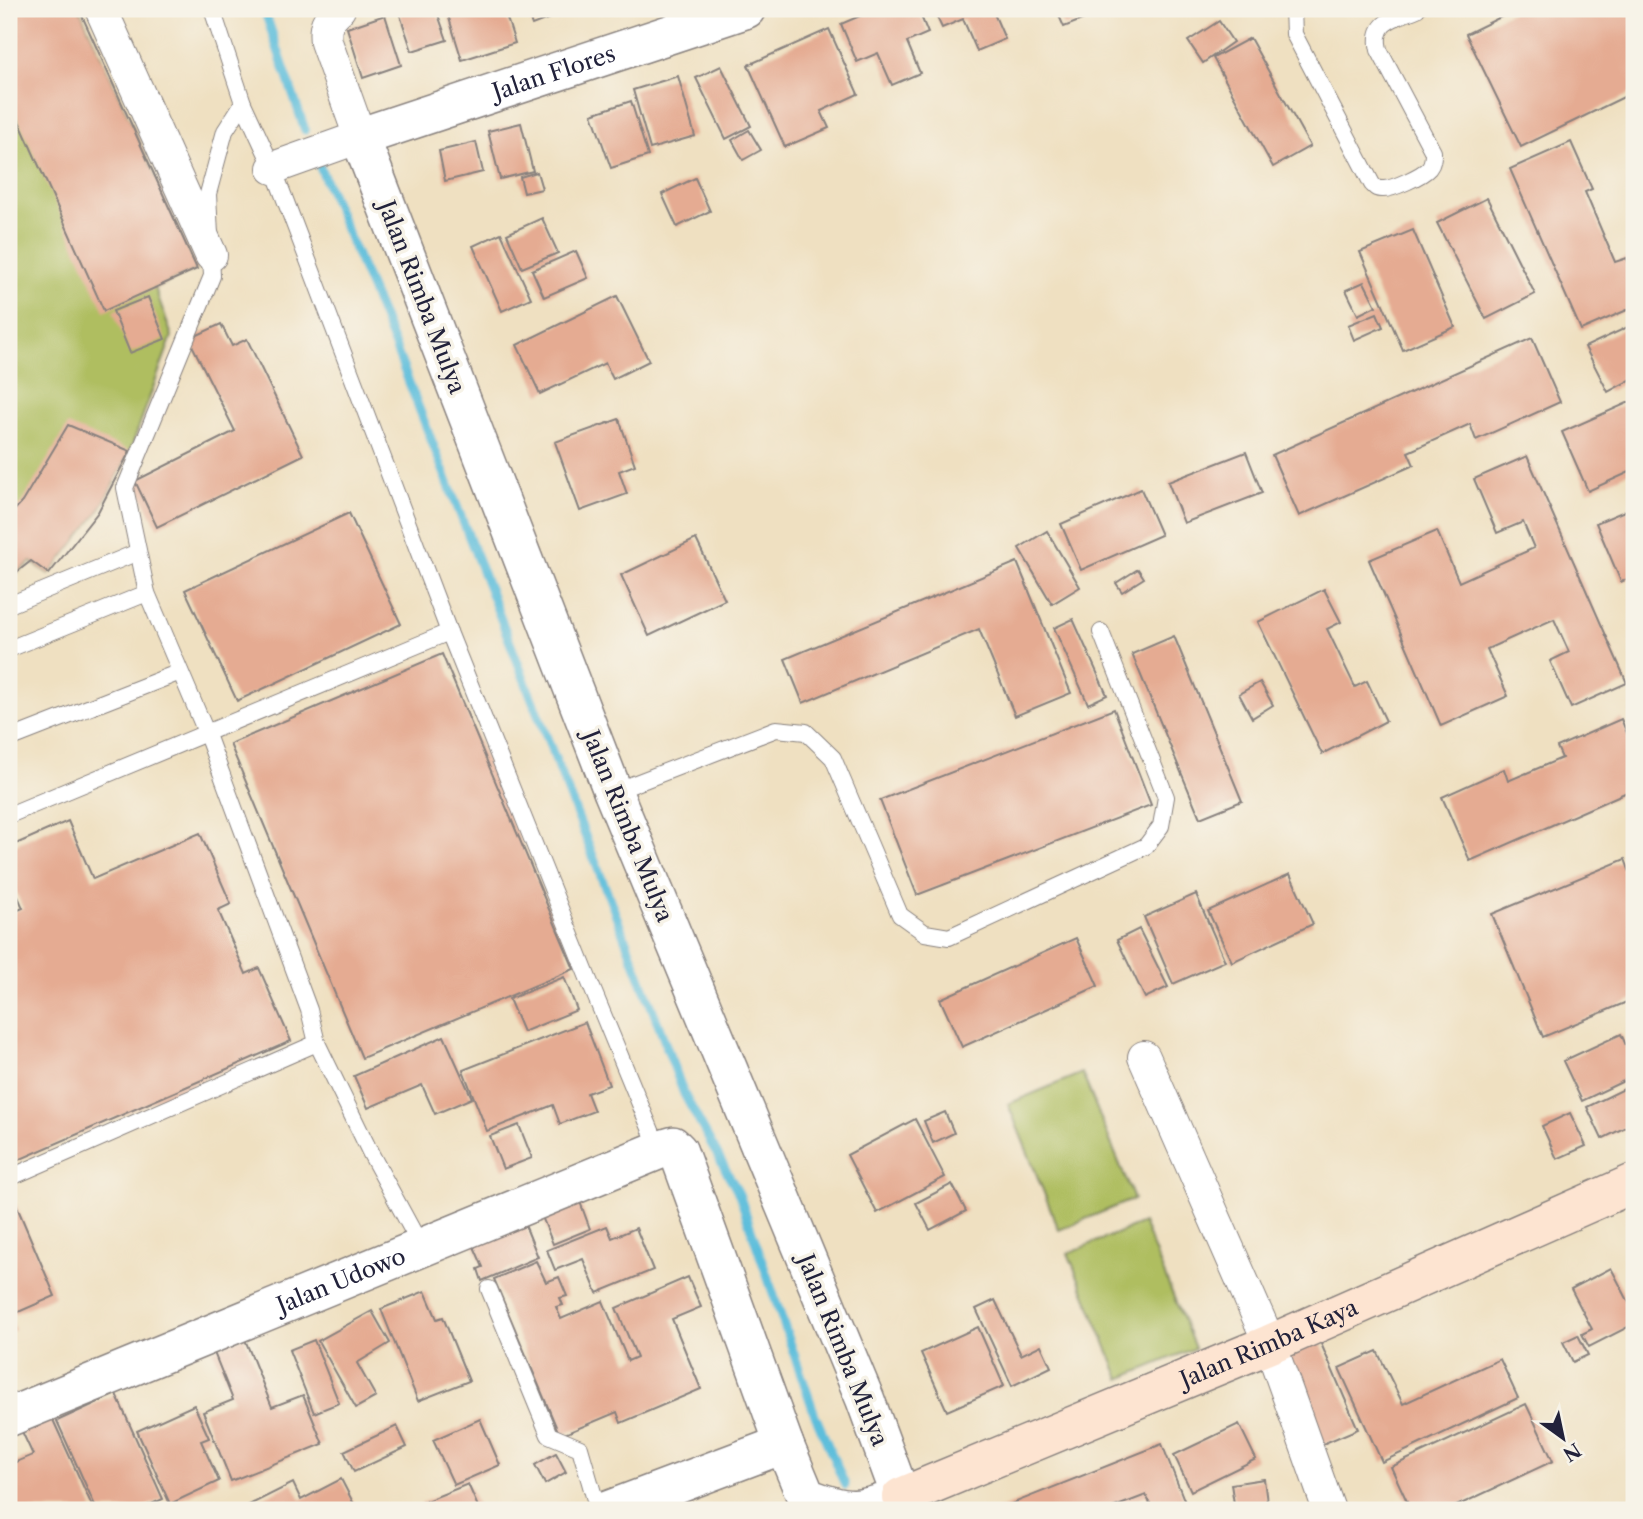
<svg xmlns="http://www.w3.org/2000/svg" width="1643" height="1519" viewBox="0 0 1643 1519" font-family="'Libre Caslon Text',serif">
	<rect width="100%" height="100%" fill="#f7f3e8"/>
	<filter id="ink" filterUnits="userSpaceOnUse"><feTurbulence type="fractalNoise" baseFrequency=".0143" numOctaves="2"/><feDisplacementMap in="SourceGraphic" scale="14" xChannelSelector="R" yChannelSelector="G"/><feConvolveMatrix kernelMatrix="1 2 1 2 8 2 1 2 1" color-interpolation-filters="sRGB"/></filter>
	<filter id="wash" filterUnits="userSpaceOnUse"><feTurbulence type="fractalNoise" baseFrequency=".00686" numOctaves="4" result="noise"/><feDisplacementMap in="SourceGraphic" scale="28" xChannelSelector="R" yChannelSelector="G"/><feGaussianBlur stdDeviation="1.57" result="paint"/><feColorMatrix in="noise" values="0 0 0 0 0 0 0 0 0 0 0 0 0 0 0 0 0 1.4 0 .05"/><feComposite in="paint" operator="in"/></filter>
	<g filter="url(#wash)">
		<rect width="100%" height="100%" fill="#efe0c1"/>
		<g fill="#afbe61" stroke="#68704e" stroke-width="2">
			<path d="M9,9H79L197,269L155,288L172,336L130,451L98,512L49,574L31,562L9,578Z"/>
			<path d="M1082,1073L1134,1199L1059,1230L1008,1104Z"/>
			<path d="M1143,1223L1195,1348L1120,1379L1068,1253Z"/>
		</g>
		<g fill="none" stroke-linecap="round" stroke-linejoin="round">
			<g stroke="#5dbedb" stroke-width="9">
				<path d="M264,9L305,130"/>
				<path d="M317,160L394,344L654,1013L684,1094L739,1194L815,1415L845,1485"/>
			</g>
		</g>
		<g id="blocks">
			<g fill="#e5ab92">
				<path d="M9,9H79L197,269L104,311L9,99Z"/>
				<path d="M398,9H436L447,40L412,51Z"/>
				<path d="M466,9H504L515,43L462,60L448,15Z"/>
				<path d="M526,9H573L532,25Z"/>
				<path d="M876,9H918L928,33L907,42L920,73L892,85L878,53L857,62L841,24Z"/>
				<path d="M933,9H992L1005,39L977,51L963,19L942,28Z"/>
				<path d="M1056,9H1090L1092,16L1064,27Z"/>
				<path d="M1517,9H1634V92L1521,147L1466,34Z"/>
				<path d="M385,15L401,65L363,78L347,28Z"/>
				<path d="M1219,21L1233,42L1203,63L1188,41Z"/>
				<path d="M829,29L858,94L821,111L829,128L785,147L748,65Z"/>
				<path d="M1250,38L1310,146L1273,167L1213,58Z"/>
				<path d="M721,66L751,126L726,139L696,78Z"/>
				<path d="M678,76L695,136L650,149L633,90Z"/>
				<path d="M631,101L648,156L611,168L592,114Z"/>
				<path d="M521,123L533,171L500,179L488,131Z"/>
				<path d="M749,130L761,150L743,160L732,140Z"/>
				<path d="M476,142L483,172L445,181L439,151Z"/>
				<path d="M1571,142L1592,189L1585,192L1615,262L1627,258L1634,275V307L1581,330L1510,169Z"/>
				<path d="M537,172L542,189L524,193L520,177Z"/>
				<path d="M695,178L710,211L677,227L662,194Z"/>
				<path d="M1487,198L1535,294L1486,319L1437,223Z"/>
				<path d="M542,218L558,253L522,268L507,234Z"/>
				<path d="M1413,230L1455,327L1403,350L1360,252Z"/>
				<path d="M501,233L531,298L502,311L473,246Z"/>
				<path d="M576,251L588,278L544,297L532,270Z"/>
				<path d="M1364,282L1376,306L1358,315L1346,290Z"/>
				<path d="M617,296L649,361L613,379L605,363L540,394L517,345Z"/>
				<path d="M148,297L165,339L130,353L113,311Z"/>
				<path d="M1377,313L1383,327L1354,340L1348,325Z"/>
				<path d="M221,324L232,346L247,339L303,455L157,527L135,481L235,431L189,339Z"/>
				<path d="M1632,325L1634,329V378L1608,392L1585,347Z"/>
				<path d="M1532,338L1560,402L1476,440L1470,424L1408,452L1414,465L1299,516L1272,455Z"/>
				<path d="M1634,400V470L1588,491L1562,432Z"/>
				<path d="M619,419L635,465L619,471L627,494L580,511L555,442Z"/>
				<path d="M68,425L130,451L98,512L49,574L31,561L9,578V516L22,502Z"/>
				<path d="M1246,452L1262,493L1184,523L1168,482Z"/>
				<path d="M1527,456L1627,683L1571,708L1550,661L1569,652L1554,619L1487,649L1508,696L1441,726L1369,560L1437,531L1459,582L1534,548L1523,522L1497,533L1474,479Z"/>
				<path d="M1141,489L1161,535L1081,570L1061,524Z"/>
				<path d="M1634,507V576L1621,582L1596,523Z"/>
				<path d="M349,513L401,624L237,701L185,590Z"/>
				<path d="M1047,531L1080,587L1052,604L1019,548Z"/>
				<path d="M696,539L725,600L649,636L621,575Z"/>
				<path d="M1017,562L1071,693L1015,716L979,629L803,703L785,659Z"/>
				<path d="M1138,569L1144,578L1122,592L1116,583Z"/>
				<path d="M1324,589L1341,622L1327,629L1355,687L1367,681L1386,721L1322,754L1258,622Z"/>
				<path d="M1073,619L1107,695L1088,704L1054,628Z"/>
				<path d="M1174,636L1242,801L1200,818L1132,654Z"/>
				<path d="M442,654L574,969L362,1058L230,744Z"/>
				<path d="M1260,682L1273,705L1252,718L1239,694Z"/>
				<path d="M1114,709L1151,805L917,895L880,800Z"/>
				<path d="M1621,719L1634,749V789L1470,861L1442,797L1504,769L1508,781L1562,758L1557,747Z"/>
				<path d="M68,821L93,879L200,833L231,904L218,910L246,974L259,968L291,1041L14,1162L9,1150V914L23,908L9,876V847Z"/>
				<path d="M1625,859L1634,883V999L1543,1037L1492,914Z"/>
				<path d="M1290,874L1313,924L1232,962L1208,911Z"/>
				<path d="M1196,894L1225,961L1173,984L1144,917Z"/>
				<path d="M1139,929L1168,987L1145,998L1117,940Z"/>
				<path d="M1076,938L1098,986L962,1047L940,999Z"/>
				<path d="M564,977L577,1010L523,1032L509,999Z"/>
				<path d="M585,1022L609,1085L587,1093L594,1111L560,1124L553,1105L487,1131L463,1070Z"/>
				<path d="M1621,1034L1634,1063V1076L1582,1101L1563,1061Z"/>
				<path d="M444,1036L472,1098L435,1114L422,1085L368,1108L354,1076Z"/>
				<path d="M1634,1084V1123L1602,1139L1587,1107Z"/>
				<path d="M945,1112L954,1133L933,1143L924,1121Z"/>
				<path d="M1570,1113L1586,1146L1557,1159L1542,1126Z"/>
				<path d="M915,1119L945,1177L877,1213L847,1155Z"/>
				<path d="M519,1125L532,1158L503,1169L490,1136Z"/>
				<path d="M952,1184L966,1211L930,1230L916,1203Z"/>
				<path d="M579,1199L590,1229L553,1244L541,1214Z"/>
				<path d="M15,1202L55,1296L9,1316L15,1330L9,1333V1205Z"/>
				<path d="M523,1220L538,1257L482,1281L478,1269L483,1267L472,1242Z"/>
				<path d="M607,1226L612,1238L636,1228L653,1270L597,1293L583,1259L555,1270L547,1250Z"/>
				<path d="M536,1261L546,1282L559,1277L567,1296L560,1298L563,1305L556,1307L561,1319L603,1301L628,1361L637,1357L616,1308L688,1277L701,1307L672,1319L701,1389L621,1423L617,1412L560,1436L494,1279Z"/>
				<path d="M1611,1268L1634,1312V1324L1589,1347L1582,1334L1592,1329L1571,1289Z"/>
				<path d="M425,1291L437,1319L443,1317L469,1381L418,1401L381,1309Z"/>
				<path d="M995,1300L1021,1355L1041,1345L1051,1367L1012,1386L976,1309Z"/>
				<path d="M372,1311L390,1343L357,1363L376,1397L356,1408L318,1341Z"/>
				<path d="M978,1327L1004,1386L947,1411L921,1353Z"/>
				<path d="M1578,1335L1588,1355L1573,1362L1563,1342Z"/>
				<path d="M244,1337L272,1407L303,1395L323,1444L231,1481L203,1412L233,1400L213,1350Z"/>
				<path d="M1319,1339L1358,1429L1318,1446L1280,1356Z"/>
				<path d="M314,1340L339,1403L314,1413L289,1350Z"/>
				<path d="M1377,1351L1403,1404L1500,1359L1518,1398L1382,1462L1339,1368Z"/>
				<path d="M116,1394L163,1499L138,1510H97L57,1421Z"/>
				<path d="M1526,1404L1553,1461L1448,1510H1411L1391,1467Z"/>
				<path d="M194,1405L209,1438L201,1441L219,1481L170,1504L137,1431Z"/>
				<path d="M49,1411L94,1510H9V1465L33,1455L19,1425Z"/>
				<path d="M480,1419L500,1465L454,1485L433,1440Z"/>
				<path d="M1239,1424L1256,1459L1191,1491L1174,1455Z"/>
				<path d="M397,1426L407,1447L354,1472L344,1451Z"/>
				<path d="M1162,1444L1188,1510H1153L1146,1495L1107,1510H996Z"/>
				<path d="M556,1453L566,1472L545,1484L535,1465Z"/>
				<path d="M341,1479L357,1510H249L247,1506L293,1483L301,1500Z"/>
				<path d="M1264,1479L1268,1510H1235L1231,1484Z"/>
				<path d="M468,1484L479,1509L424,1510L421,1503Z"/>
			</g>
		</g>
	</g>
	<g filter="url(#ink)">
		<use href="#blocks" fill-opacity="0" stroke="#88817e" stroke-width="2"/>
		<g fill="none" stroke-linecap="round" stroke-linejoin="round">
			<defs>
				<g id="service">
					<path d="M212,9L243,103L273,168L449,632L588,978L659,1150"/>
					<path d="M1293,9L1294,34L1372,184C1376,188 1376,189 1382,189C1391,190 1422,176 1429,168C1433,163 1433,158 1433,152L1379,50C1372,21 1395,18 1417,9"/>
					<path d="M243,103L225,131L208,194L212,276L125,488L147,593L206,732L309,1010L317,1043"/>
					<path d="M9,605L138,552"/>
					<path d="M9,649L147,593"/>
					<path d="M9,739L180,672"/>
					<path d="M613,792L776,729L806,732L833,758L900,915L925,933L949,937L1146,846L1161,826L1166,797L1101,632"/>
					<path d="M9,815L449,632"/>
					<path d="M9,1178L317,1043L371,1154L422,1248"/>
					<path d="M489,1289L549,1435L580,1448L598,1510"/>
				</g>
				<g id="minor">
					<path d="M101,9L211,255"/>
					<path d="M273,168L360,137L326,42C324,26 327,20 339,9"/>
					<path d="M1144,1057L1270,1344L1329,1510"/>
				</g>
				<g id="tertiary">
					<path id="s1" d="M9,1417L659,1150L673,1146L678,1151L784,1444"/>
					<path id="s2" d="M609,1510L784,1444L806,1497C850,1514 857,1512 901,1497L865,1399L613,792L360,137L746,9"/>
				</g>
				<g id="secondary">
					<path id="s3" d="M907,1510L901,1497L1270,1344L1634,1183"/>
				</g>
			</defs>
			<use href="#service" stroke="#88817e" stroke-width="18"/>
			<use href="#minor" stroke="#88817e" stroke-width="34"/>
			<use href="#tertiary" stroke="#88817e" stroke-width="41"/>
			<use href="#secondary" stroke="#88817e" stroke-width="41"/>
			<use href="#service" stroke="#fff" stroke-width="16"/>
			<use href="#minor" stroke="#fff" stroke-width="32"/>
			<use href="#tertiary" stroke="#fff" stroke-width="38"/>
			<use href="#secondary" stroke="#fde4d1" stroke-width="38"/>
		</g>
	</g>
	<g text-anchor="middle" stroke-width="7" stroke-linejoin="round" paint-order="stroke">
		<g font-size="23" fill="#22223b" stroke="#f7f3e8">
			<text dy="8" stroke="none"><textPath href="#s2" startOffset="2011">Jalan Flores</textPath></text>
			<text transform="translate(422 297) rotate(69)" y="8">Jalan Rimba Mulya</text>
			<text transform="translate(628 826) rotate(68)" y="8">Jalan Rimba Mulya</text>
			<text dy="8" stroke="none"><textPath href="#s1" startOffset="359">Jalan Udowo</textPath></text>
			<text dy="8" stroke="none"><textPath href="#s3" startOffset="413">Jalan Rimba Kaya</textPath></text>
			<text transform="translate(843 1350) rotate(68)" y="8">Jalan Rimba Mulya</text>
		</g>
	</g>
	<rect width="1643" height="1519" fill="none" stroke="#f7f3e8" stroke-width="35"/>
	<g transform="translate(1563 1438) rotate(147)" stroke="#f7f3e8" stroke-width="5" paint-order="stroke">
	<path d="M0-5L12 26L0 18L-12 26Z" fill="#22223b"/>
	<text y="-10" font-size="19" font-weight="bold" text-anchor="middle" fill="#22223b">N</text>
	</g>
</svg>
